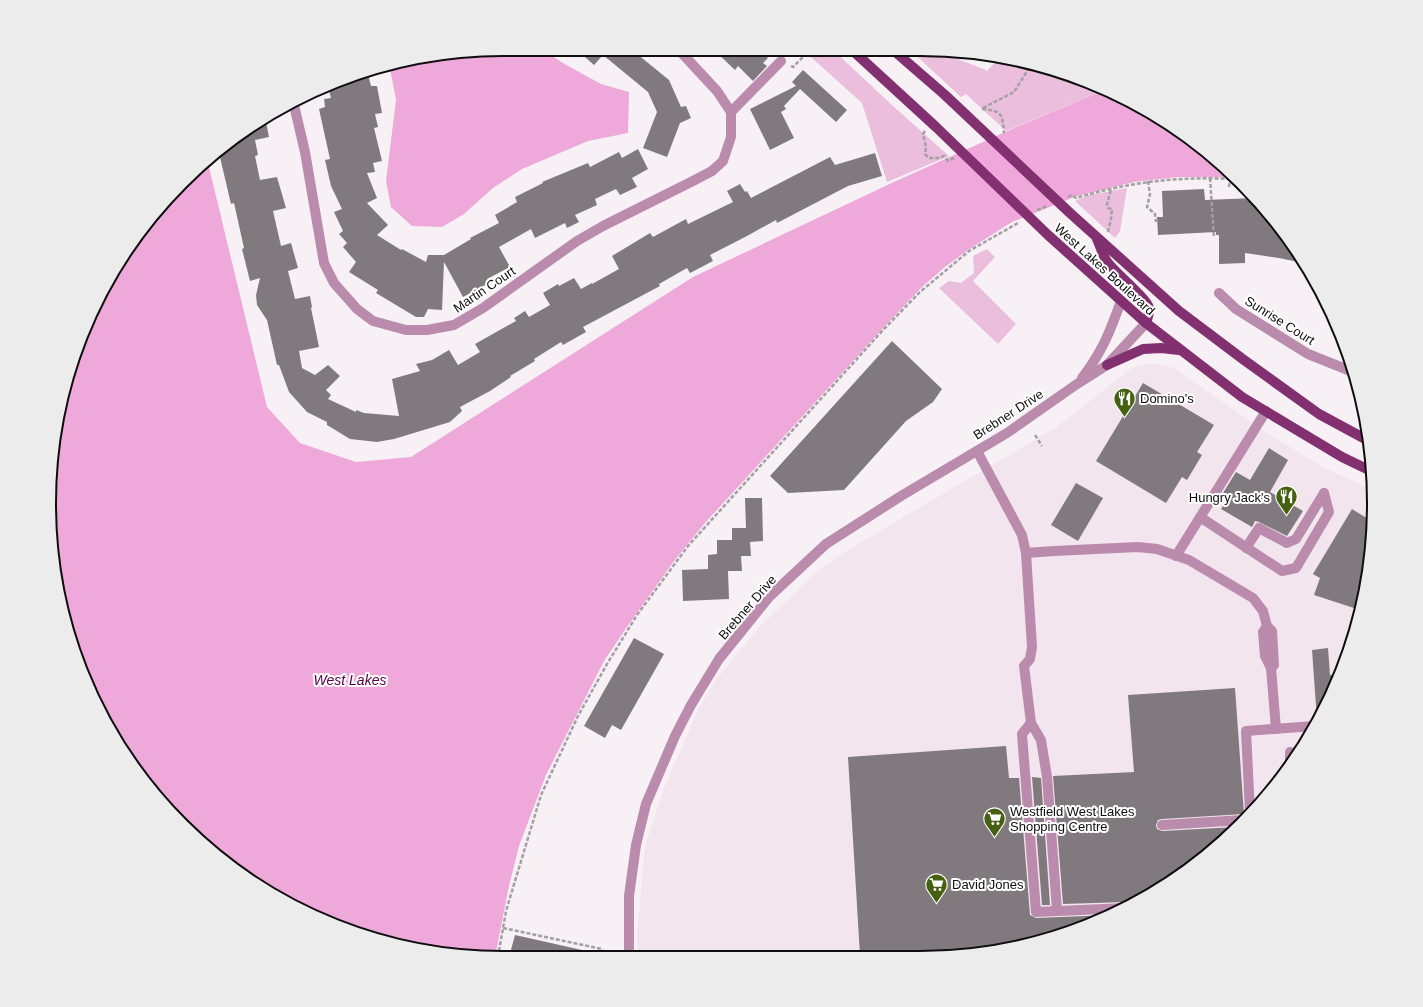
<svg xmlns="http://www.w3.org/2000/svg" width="1423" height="1007" viewBox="0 0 1423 1007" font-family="Helvetica,sans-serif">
	<rect width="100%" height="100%" fill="#f7f1f5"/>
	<path fill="#f3e5ee" d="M1154,363L1174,368L1267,433L1323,467L1372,490L1373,533L1359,621L1327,704L1280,780L1219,845L1120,911L1037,942L979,954L638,956L637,936L645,846L664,788L699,708L715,681L759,627L820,569L851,548L1055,428L1132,368Z"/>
	<g fill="#eabedc">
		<path d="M802,49H832L893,106L949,156L887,182L862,103Z"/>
		<path d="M909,49L937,51L986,70V72L1000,57L1008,58L1093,84L1108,91L1095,94L1006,131L966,94L961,97Z"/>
		<path d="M1127,188L1120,231L1115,238L1075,201L1089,195Z"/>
		<path d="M987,249L995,257L973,281L1016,324L998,344L939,288L949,281L961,283L974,273L973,256Z"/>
	</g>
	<g fill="#eea9da">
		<path d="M503,49H541L568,66L601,84L629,92L628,133L588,141L522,169L493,188L464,214L442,227L412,226L391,207L386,181L396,100L390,69L387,64Z"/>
		<path d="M1108,91L1147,110L1196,143L1232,177H1178L1134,182L1077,196L1012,222L968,250L945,267L923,286L885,326L705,523L674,561L629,624L604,661L546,775L519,846L509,886L495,957H474L386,943L303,911L227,864L162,803L96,704L58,592L49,504L53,444L84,329L110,276L162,204L208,163L267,407L300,443L356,462L411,457L693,277L896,181L1012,129L1095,94Z"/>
	</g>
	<g fill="#807a7e">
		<path d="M576,49H631L669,80L681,107L686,106L691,118L680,123L667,157L643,148L657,112L648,92L603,55L594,65Z"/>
		<path d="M713,49H759L768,58L763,63L767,66L753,81L738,66L735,70Z"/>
		<path d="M803,70L847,110L836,122L800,89L784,106L786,109L781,112L794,138L770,150L750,109L796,86L792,82Z"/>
		<path d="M367,71L371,86H377L382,113L375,114L378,127L374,128L382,161L373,163L375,172L367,173L377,198L367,203L388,225L377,235L401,250L402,249L426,262L428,255H444L471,239L470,238L499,223L495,215L517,202L515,197L543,183L542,182L588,163L590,167L619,152L622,158L638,149L648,169L632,178L637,187L620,195L616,189L595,199L597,205L575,215L579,222L567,228L565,223L535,238L531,229L499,247L510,267L487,279L489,283L463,297L444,262L442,310L428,309L424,317H416L376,293L378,290L349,272L356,262L343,247L347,243L339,234L343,231L334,212L342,209L331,186L325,160L330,159L319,109L325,107L324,99L331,98L328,86Z"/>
		<path d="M265,117L269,137L255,140L258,155L255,156L260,180L277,177L286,208L273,211L281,246L291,243L298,268L288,271L295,299L310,296L312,307L311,308L319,347L299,351L302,368L315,375L328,365L340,376L326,390L331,395L328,399L356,412V410L364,413L399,416L392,379L420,371L416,364L432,360L449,350L458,365L480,352L475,344L516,321L514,318L525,311L529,317L550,305L543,293L558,284L559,286L574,278L581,289L592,283V284L619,269L612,256L650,233L653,237L686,219L688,224L733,202L727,191L740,184L745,192L747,191L751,198L830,157L835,165L875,153L882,176L848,186L777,223L776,220L747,236L710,255L713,261L690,273L687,268L659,284L660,286L583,327L586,332L563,345L561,342L534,359L535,361L510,376L511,377L490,391L460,407L462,411L450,422L394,439L377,442L350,439L327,425V422L307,412L289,392L279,365H277L267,320L257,305L256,295L260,278L250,281L242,249L244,248L234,203L231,204L219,153L251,125Z"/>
		<path d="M1204,189L1205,200L1255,198L1261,204L1303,263L1279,258L1245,253V263L1219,264V235H1216V232L1158,235L1157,217H1163L1162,191Z"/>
		<path d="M892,341L942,389L933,402L906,421L844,490L788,493L770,476Z"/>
		<path d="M1143,383L1214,425L1197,452L1202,455L1187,480L1182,477L1166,503L1096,461Z"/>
		<path d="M1269,448L1288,460L1270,492L1303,511L1287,536L1259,522L1255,521L1252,527L1221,509L1229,496L1223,493L1236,472L1250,480Z"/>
		<path d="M1076,483L1103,498L1078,541L1051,525Z"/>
		<path d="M745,498H762L763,541L750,542L751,556H741L742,571H728L729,599L683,601L682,570L708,569V555L717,554V540H732V528H746Z"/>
		<path d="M1352,509L1373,522V533L1360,610L1314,595L1320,578L1313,574Z"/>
		<path d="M634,638L664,654L621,730L612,725L605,738L584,726Z"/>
		<path d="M1328,648L1330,675L1339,674L1327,704L1317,720L1312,650Z"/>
		<path d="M1235,688L1244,814L1162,819L1158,820L1156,825L1157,829L1162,831L1236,827L1219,845L1131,904L1126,902L1063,904L1053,776L1134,772L1128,695Z"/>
		<path d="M1006,746L1009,778H1019L1030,915L1036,918L1110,915L1037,942L979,954L860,955L848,757Z"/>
		<path d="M1032,777L1041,778L1050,905H1042Z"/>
		<path d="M515,935L591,952L590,956L509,957Z"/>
	</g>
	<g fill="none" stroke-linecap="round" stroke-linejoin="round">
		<g stroke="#a39fa2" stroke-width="2.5" stroke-dasharray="4 2" stroke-linecap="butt">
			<path d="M791,66L793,67L811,49"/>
			<path d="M983,108L1014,92L1031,65"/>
			<path d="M982,109C1003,111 1002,114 1004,133"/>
			<path d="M925,131L923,134L926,147L925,154L929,158H938L944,156L948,161L954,158"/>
			<path d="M1210,178L1214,237"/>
			<path d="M1148,181L1150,194L1147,207L1155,214L1156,222"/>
			<path d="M1229,187L1230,178"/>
			<path d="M1068,197L1072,195L1076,198C1128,182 1181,176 1234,179"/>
			<path d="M1037,210L1047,206"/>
			<path d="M1108,232L1111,219L1112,209L1108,208L1107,205L1111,189"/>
			<path d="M1035,435L1042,446"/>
			<path d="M503,928L602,949L603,956"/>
			<path d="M498,957L506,911L541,795L578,716L607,664L637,615L688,546L883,330L920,292L969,251L1018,223"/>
		</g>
		<g stroke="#ba8bac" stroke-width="10">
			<path d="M293,101L305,152L324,263L334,283L357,309L373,321L406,330H427L454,325L483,308L577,241L603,226L691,182L712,171L723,161L731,137V112L717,91L678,49"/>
			<path d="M731,112L781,61"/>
			<path d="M1219,293L1236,309L1308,354L1353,372"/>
			<path d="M1082,378C1102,352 1110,332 1121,301"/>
			<path d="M977,451L1022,535L1026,553L1032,647L1030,659L1024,666L1031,723L1041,740L1047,777L1057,910"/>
			<path d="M1200,517L1282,571L1296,568L1329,512L1324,493"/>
			<path d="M1246,548L1259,528L1287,543L1296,539L1324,493"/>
			<path d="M1026,553L1054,551L1138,547L1157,549L1189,560L1253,598L1263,611L1267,626L1272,631L1274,665L1271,668"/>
			<path d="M1176,556L1266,411"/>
			<path d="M1267,626L1263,632L1265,656L1271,668L1276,729"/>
			<path d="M1031,723L1022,734L1036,912L1126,908"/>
			<path d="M1290,752V764"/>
			<path d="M1250,812L1246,731L1314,726"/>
			<path d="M1162,825L1243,820"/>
			<path d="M629,956V896L636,845L646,804L675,736L691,705L719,659L769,597L826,544L901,496L1007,433L1077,384L1107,365L1146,323"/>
		</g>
		<g stroke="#833070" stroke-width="10">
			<path d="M851,49L936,127L1048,235L1146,323L1242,397L1342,457L1371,471"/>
			<path d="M892,49L945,95L1070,213L1179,311L1244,360L1319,414L1369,441"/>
			<path d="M1097,239C1101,247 1103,258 1109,264C1117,274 1147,299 1149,308C1150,313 1147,319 1146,323"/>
			<path d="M1107,365L1143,349L1161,348L1179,350"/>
		</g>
	</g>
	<defs>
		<symbol id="restaurant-pin" viewBox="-11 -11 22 30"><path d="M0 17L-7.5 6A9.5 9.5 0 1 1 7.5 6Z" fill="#456011" stroke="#fff"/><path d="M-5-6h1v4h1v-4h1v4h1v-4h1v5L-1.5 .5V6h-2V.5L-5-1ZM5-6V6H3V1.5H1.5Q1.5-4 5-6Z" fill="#fff"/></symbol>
		<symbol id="supermarket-pin" viewBox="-11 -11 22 30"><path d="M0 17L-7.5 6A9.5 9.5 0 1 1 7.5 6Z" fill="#456011" stroke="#fff"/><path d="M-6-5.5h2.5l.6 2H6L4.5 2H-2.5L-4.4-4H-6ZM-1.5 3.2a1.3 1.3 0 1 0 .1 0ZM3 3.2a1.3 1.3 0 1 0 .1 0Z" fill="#fff"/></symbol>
	</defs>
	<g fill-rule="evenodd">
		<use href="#restaurant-pin" x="1112" y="386" width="25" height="34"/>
		<use href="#restaurant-pin" x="1274" y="484" width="25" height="34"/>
		<use href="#supermarket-pin" x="982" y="806" width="25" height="34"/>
		<use href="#supermarket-pin" x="924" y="872" width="25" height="34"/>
	</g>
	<g text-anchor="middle" stroke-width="4" stroke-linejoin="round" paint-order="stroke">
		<g font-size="13" fill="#0f0d0e" stroke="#fff">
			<text transform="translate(1105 269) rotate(42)" y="5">West Lakes Boulevard</text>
			<text transform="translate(484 289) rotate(-34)" y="5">Martin Court</text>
			<text transform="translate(1280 320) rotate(32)" y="5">Sunrise Court</text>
			<text transform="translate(1008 414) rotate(-33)" y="5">Brebner Drive</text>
			<text transform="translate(747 607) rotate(-49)" y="5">Brebner Drive</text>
		</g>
		<g font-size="13" fill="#0f0d0e" stroke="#fff" text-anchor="start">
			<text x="1140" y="403">Domino's</text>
			<text x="1270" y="502" text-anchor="end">Hungry Jack's</text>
			<text x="1010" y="816">Westfield West Lakes<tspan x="1010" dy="15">Shopping Centre</tspan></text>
			<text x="952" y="889">David Jones</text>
		</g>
		<g font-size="14" font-style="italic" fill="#540145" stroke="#fff">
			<text x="350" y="685">West Lakes</text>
		</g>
	</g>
	<path d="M0 0H1423V1007H0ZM503 56H920A447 447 0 0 1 1367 503V504A447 447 0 0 1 920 951H503A447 447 0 0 1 56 504V503A447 447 0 0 1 503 56Z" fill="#ececec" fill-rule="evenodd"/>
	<path fill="none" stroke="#0f0d0e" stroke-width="2" d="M503 56H920A447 447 0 0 1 1367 503V504A447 447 0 0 1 920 951H503A447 447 0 0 1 56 504V503A447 447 0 0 1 503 56Z"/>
</svg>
